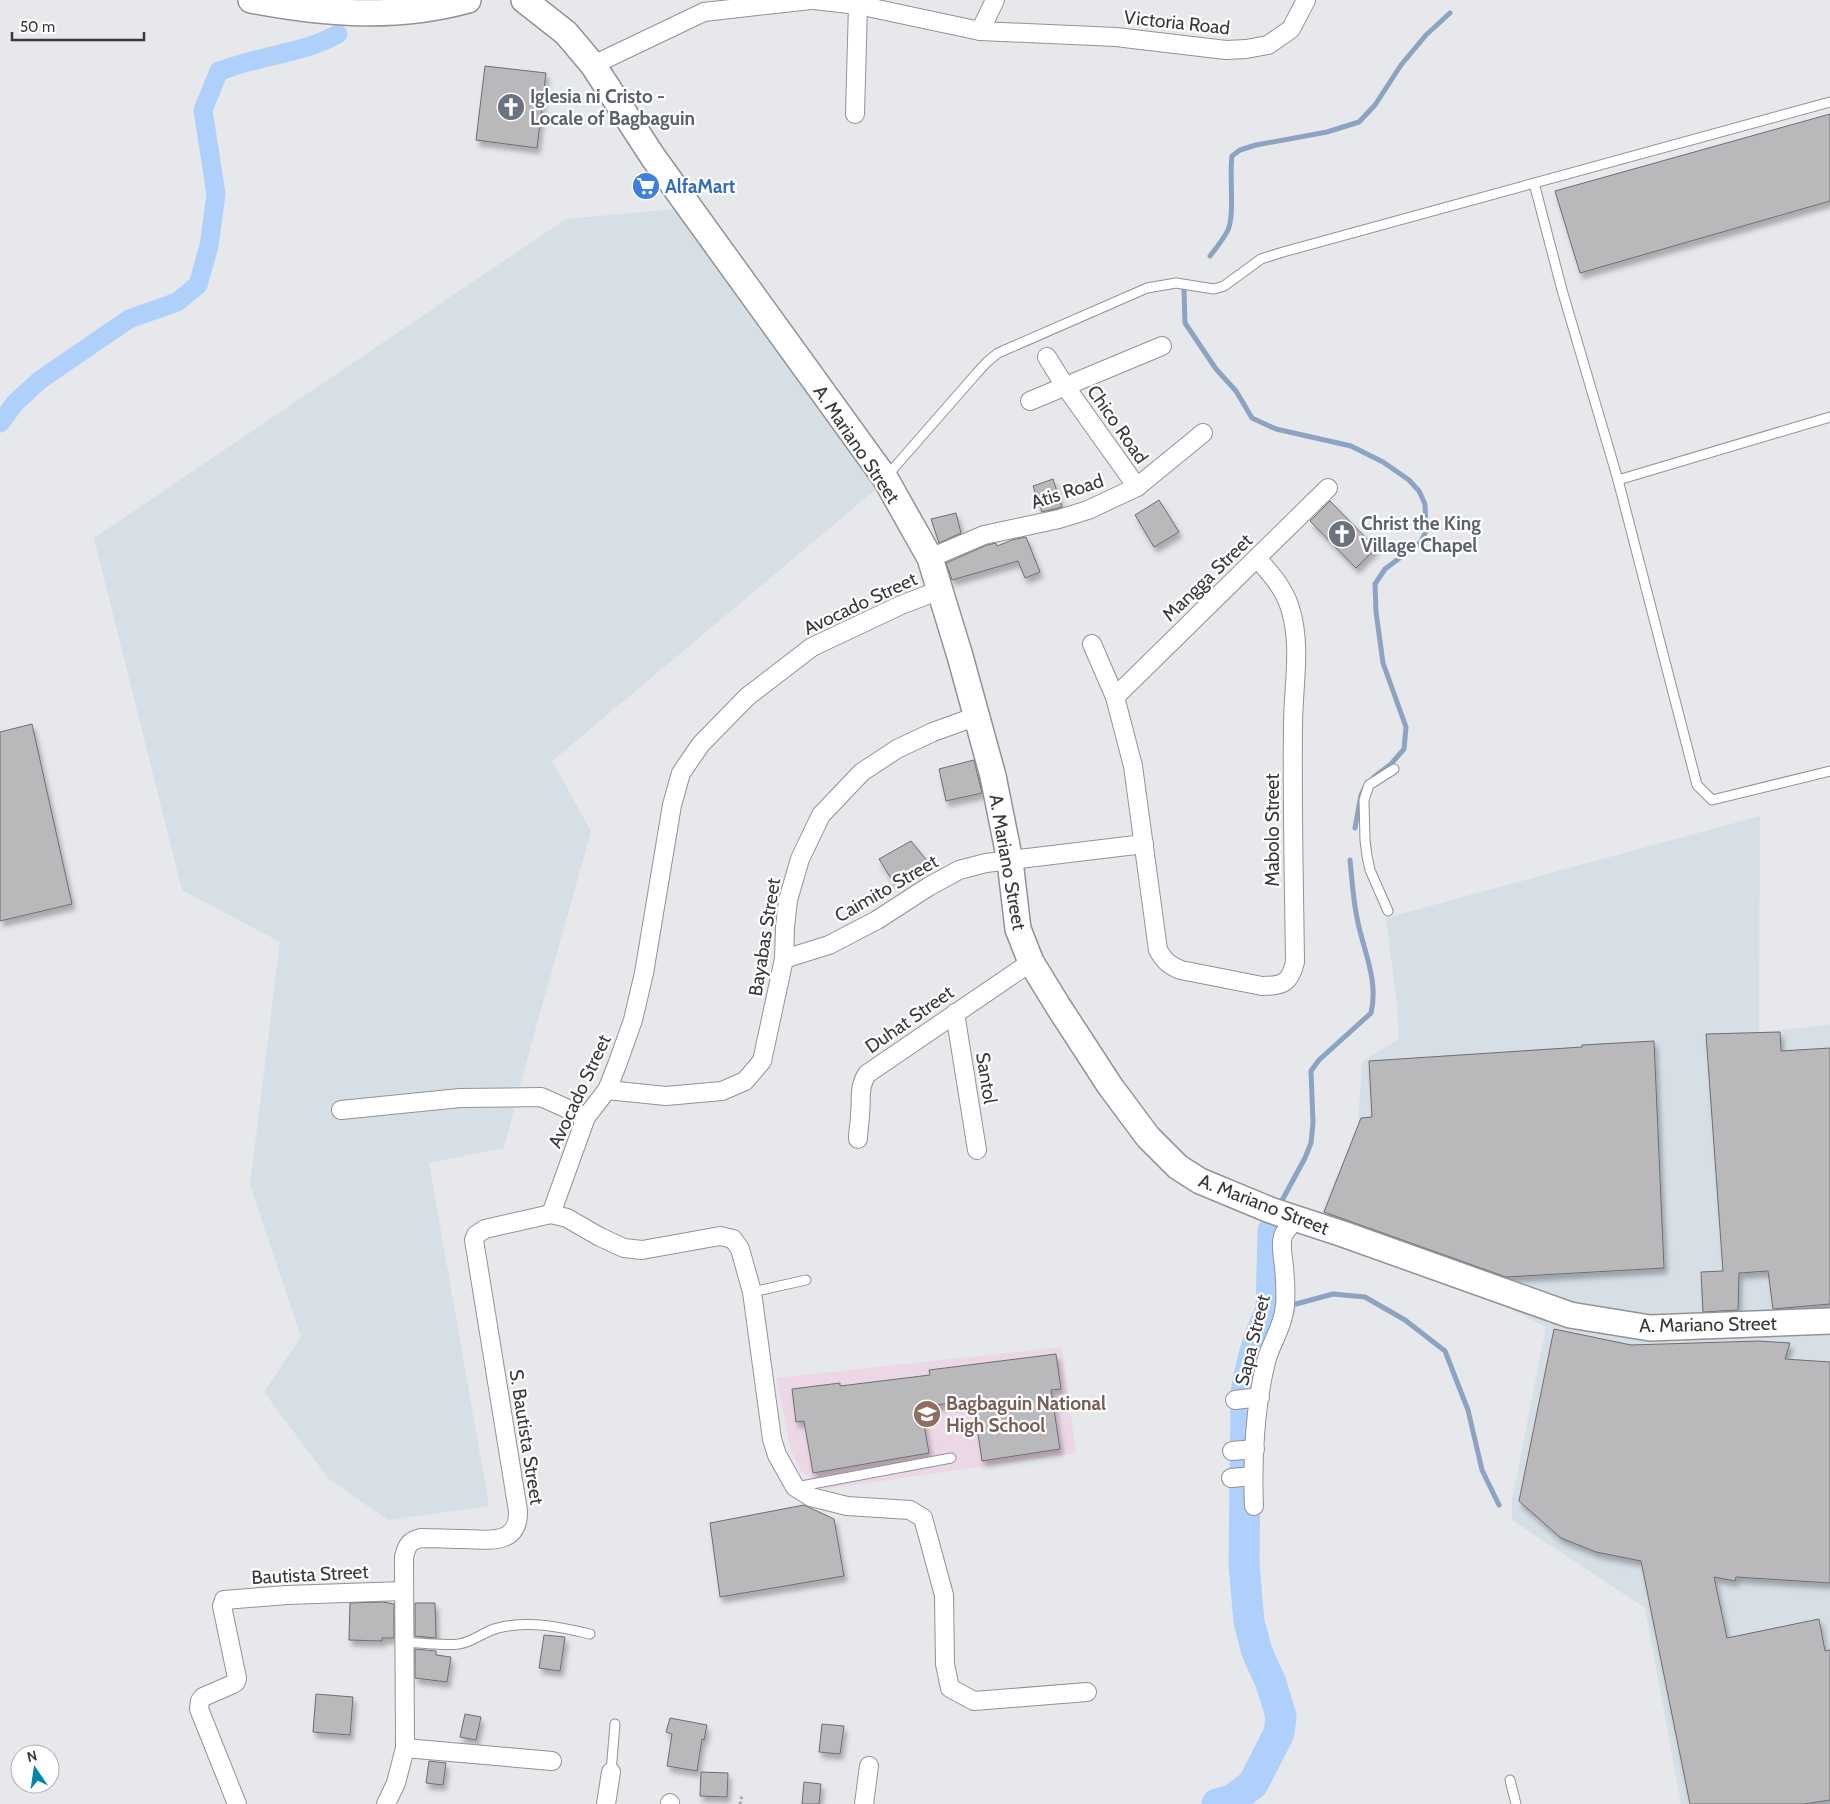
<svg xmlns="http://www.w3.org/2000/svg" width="1830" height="1804" viewBox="0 0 1830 1804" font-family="Cabin,sans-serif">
	<defs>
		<filter id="shadow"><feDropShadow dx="3" dy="5.5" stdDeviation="2.5" flood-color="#0004"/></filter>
	</defs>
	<rect width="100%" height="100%" fill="#e6e8eb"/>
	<g fill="#d6dee6">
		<path d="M675,209L881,485L552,761L591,831L528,1056L504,1148L429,1163L489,1506L388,1520L329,1479L264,1392L301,1337L250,1185L280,942L182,890L94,538L566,219Z"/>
		<path d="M1760,816L1759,1032L1830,1025V1804H1681L1645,1608L1512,1520V1500L1546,1327L1417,1262L1318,1222L1358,1124L1362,1062L1399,1039L1397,1004L1386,918Z"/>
	</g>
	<path fill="#ecd7e7" d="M1062,1347L1076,1453L826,1489L801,1471L791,1450L776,1378Z"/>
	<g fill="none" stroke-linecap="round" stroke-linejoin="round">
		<g stroke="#8ca3c2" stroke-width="5">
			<path d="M1210,256C1216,248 1223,240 1228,230C1235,213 1229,177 1232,156L1240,150L1256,145L1327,132L1359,122L1375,105L1401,65L1426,35L1450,13"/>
			<path d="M1184,290L1185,323L1216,369L1236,391L1252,418L1276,429L1351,446L1383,462L1409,480L1419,491L1425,504L1426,531L1421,542L1385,569L1375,584L1376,612L1383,663L1406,727L1404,749L1391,764L1374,777"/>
			<path d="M1355,828L1361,795L1365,787"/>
			<path d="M1279,1206L1305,1158L1311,1143L1313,1123L1311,1071L1319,1060L1371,1013C1379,980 1363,950 1357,918C1353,899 1352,879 1350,860"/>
			<path d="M1273,1231L1276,1219"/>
			<path d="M1296,1304L1333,1294L1365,1297L1405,1320L1445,1351L1468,1410L1482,1470L1499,1505"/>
		</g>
		<path stroke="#b0d0fc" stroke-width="19" d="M0,423L15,403L40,380L129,319L177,302L198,285L209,246L216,194L203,110L219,71C230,68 241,63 252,61C281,53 311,49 338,34"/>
		<g stroke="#b0d0fc" stroke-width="31">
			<path d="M1271,1311L1273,1231"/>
			<path d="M1217,1804L1232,1800L1253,1784L1279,1733L1281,1716L1271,1683L1257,1652L1249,1622L1244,1564L1246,1392C1251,1363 1258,1336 1271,1311L1280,1308"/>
		</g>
	</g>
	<g fill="#b9b9bc" stroke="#6e6e71" filter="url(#shadow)">
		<path d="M485,66L546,73L537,148L476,140Z"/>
		<path d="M1830,114V201L1580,273L1555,191Z"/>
		<path d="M1053,479L1062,507L1042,512L1033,486Z"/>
		<path d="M1159,500L1179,532L1154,547L1135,515Z"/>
		<path d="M1330,501L1376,548L1356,568L1310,521Z"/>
		<path d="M956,513L961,533L939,543L931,519Z"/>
		<path d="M1026,537L1040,572L1025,578L1018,561L952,580L946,563L987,545L996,543L997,546L1012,540Z"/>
		<path d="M32,724L72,904L0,921V732Z"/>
		<path d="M974,760L982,793L946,801L939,769Z"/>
		<path d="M911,841L928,862L894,883L879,859Z"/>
		<path d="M1780,1032L1781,1051L1830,1048V1304L1773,1309L1768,1271L1739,1273L1738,1310L1703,1312L1701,1272L1723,1271L1706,1034Z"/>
		<path d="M1654,1041L1664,1268L1506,1277L1324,1212L1361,1118L1372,1117L1369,1061L1582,1047V1045Z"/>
		<path d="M1554,1329L1631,1345L1758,1341L1790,1343L1785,1359L1830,1362V1583L1736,1577L1735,1581L1714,1577L1727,1638L1819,1619L1825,1651L1830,1650V1800L1804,1804H1690L1641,1561L1596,1552L1561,1538L1519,1501Z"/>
		<path d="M1056,1354L1061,1389L1051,1390L1060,1449L982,1461L973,1400L921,1407L929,1453L813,1473L804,1421L796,1422L792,1389L840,1383V1386L930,1375L929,1370Z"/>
		<path d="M804,1505L834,1519L844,1576L720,1597L710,1523Z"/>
		<path d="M383,1602L394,1604V1638H382V1641L349,1640L350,1603Z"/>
		<path d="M415,1603H435L436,1638L415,1636Z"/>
		<path d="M544,1635L565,1637L560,1671L539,1668Z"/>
		<path d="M415,1649L436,1651V1655L451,1657L447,1682L415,1678Z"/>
		<path d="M316,1694L353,1697L350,1735L313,1732Z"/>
		<path d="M465,1714L481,1717L476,1740L460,1737Z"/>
		<path d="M670,1718L707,1725L704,1740L702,1739L697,1771L667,1766L672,1734L666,1732Z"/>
		<path d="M822,1724L844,1726L840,1754L819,1752Z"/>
		<path d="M429,1761L446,1763L443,1785L426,1783Z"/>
		<path d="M701,1772L728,1773L727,1797L700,1796Z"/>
		<path d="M804,1782L821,1784L819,1804H802Z"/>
	</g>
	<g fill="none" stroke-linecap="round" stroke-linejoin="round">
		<defs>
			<g id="lane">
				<path d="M1534,183L1562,290L1618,480L1697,785L1712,800L1830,771"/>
				<path d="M886,477L976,374L987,362L998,353L1147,288L1176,283L1214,289L1224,286L1261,259L1283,252L1830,102"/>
				<path d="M1618,480L1830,417"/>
				<path d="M1388,911L1370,870L1367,856L1365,840L1364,800L1369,785L1394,769"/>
				<path d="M752,1292L806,1280"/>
				<path d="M796,1487L951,1458"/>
				<path d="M405,1642C422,1643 442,1646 459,1644C474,1642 484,1631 498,1628C529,1620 560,1627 590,1634"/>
				<path d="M611,1772L615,1724"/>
				<path d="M1510,1780L1516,1804"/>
			</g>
			<g id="street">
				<path d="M814,0L858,5L980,31L1116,37L1226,50L1246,49L1268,45L1291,29L1306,0"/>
				<path d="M980,31L995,0"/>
				<path d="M593,65L704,12L811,0"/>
				<path d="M855,114L858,5"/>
				<path d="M1047,357L1065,386L1137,487"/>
				<path d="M1030,401L1162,346"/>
				<path d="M930,558L984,535L1059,519L1088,510L1137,487L1203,433"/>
				<path d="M940,590L901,605L812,647L747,697L701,744L681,773L672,805L644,973L633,1020L617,1065L607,1090L586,1117L551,1214L567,1218L600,1237L624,1248L642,1250L720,1236L733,1239L740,1249L752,1292L772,1439L777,1455L795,1487L811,1497L847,1506L910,1510L923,1518L944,1595L945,1664L950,1688L974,1701L1087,1692"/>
				<path d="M1092,644L1115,697L1133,766L1158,950C1164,961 1170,966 1181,970L1262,986C1283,986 1290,983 1295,962C1294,883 1292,804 1293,726C1293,687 1302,645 1290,608C1284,588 1270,573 1257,558"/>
				<path d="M1115,697L1328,488"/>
				<path d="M784,959L829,945L877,920L928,887L959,870L986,863L1144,844"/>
				<path d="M955,1013L977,1150"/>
				<path d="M607,1090L666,1096L722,1091L745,1081L762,1061L784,959L785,927L788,900L800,859L821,815L862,772L897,749L933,732L977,716"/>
				<path d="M341,1110L460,1098L541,1097L586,1117"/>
				<path d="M858,1139C858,1130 860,1123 860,1114C862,1099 858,1088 867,1074L1031,962"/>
				<path d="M1235,1400L1260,1397"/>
				<path d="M1232,1451L1255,1449"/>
				<path d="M1231,1478L1253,1476"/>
				<path d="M1254,1506C1252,1462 1255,1405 1266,1362C1270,1345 1281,1330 1284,1312C1287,1297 1285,1281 1284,1266C1283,1257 1280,1246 1283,1236C1286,1229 1292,1224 1297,1218"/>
				<path d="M405,1748L552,1761"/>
				<path d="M237,1804L199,1709L200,1701L203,1697L233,1684L236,1682L237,1678L222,1606L224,1600L287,1595L404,1591"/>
				<path d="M386,1804L396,1783L405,1748L404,1557C407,1545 409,1541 421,1538C436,1538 450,1539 465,1539C489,1540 519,1545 518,1511L474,1240L476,1235L485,1229L551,1214"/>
				<path d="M606,1804L611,1772"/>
				<path d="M670,1804V1803"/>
				<path d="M864,1804L869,1766"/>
			</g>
			<g id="secondary">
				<path d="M251,0C323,14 396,20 468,0"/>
				<path d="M524,0L566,33L593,65L653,157L885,478L930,558L960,656L993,776L1010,861L1018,929L1031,962L1058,1006L1110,1086L1148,1137L1178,1167L1200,1181L1270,1210L1343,1234L1570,1315L1650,1328L1830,1321"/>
			</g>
		</defs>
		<use href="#lane" stroke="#919396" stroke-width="11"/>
		<use href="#street" stroke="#919396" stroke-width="20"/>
		<use href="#secondary" stroke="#919396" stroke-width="28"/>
		<path stroke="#a4a6a8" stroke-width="3" stroke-dasharray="2.5 2.5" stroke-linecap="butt" d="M740,1804L742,1795"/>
		<use href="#lane" stroke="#fff" stroke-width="9"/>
		<use href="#street" stroke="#fff" stroke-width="18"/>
		<use href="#secondary" stroke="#fff" stroke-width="25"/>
	</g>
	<defs>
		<symbol id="church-disc" viewBox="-11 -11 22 22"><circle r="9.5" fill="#6b7280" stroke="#fff"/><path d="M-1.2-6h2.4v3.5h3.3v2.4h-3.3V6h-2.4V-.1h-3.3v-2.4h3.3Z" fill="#fff"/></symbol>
		<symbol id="supermarket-disc" viewBox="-11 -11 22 22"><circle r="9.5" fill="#3f7fe0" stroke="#fff"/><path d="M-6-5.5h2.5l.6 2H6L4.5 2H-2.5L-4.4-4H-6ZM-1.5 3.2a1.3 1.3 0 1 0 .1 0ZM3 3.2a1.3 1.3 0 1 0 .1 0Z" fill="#fff"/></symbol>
		<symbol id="school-disc" viewBox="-11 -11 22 22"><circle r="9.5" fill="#8d6e63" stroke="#fff"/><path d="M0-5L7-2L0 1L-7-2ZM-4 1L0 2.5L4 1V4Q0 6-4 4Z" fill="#fff"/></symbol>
	</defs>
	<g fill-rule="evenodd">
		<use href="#church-disc" x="495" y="91" width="32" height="32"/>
		<use href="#supermarket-disc" x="630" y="170" width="32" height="32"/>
		<use href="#church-disc" x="1326" y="518" width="32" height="32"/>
		<use href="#school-disc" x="911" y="1398" width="32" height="32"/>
	</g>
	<g text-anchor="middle" stroke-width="4.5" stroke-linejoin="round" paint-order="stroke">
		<g font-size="19" fill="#38393a" stroke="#fff">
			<text transform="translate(1177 22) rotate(6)" y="7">Victoria Road</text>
			<text transform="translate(1118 424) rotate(55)" y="7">Chico Road</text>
			<text transform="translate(857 444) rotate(56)" y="7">A. Mariano Street</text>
			<text transform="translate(1067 491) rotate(-18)" y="7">Atis Road</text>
			<text transform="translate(1207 577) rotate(-44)" y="7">Mangga Street</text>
			<text transform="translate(860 603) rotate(-25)" y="7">Avocado Street</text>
			<text transform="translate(1272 830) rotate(-90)" y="7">Mabolo Street</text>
			<text transform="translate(1008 862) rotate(80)" y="7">A. Mariano Street</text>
			<text transform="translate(886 888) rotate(-30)" y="7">Caimito Street</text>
			<text transform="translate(764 937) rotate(-81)" y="7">Bayabas Street</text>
			<text transform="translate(909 1019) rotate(-35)" y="7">Duhat Street</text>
			<text transform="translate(987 1078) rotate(81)" y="7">Santol</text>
			<text transform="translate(579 1091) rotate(-65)" y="7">Avocado Street</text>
			<text transform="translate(1264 1204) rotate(21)" y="7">A. Mariano Street</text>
			<text transform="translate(1708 1324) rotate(-1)" y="7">A. Mariano Street</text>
			<text transform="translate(1252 1340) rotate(-76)" y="7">Sapa Street</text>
			<text transform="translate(527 1437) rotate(81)" y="7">S. Bautista Street</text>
			<text transform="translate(310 1574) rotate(-3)" y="7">Bautista Street</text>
		</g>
		<g font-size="19" font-weight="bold" fill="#5b616d" stroke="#fff" text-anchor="start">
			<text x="530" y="103">Iglesia ni Cristo -<tspan x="530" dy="22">Locale of Bagbaguin</tspan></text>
			<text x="1361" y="530">Christ the King<tspan x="1361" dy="22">Village Chapel</tspan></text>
		</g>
		<g font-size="19" font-weight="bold" fill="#366cbe" stroke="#fff" text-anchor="start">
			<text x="665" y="193">AlfaMart</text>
		</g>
		<g font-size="19" font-weight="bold" fill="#785e54" stroke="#fff" text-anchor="start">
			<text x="946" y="1410">Bagbaguin National<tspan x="946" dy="22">High School</tspan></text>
		</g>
	</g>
	<g transform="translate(35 1769) rotate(347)"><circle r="24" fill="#ffffff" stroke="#afb0b0"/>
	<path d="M0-4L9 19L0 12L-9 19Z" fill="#0186a8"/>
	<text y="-8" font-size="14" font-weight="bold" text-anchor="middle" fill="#38393a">N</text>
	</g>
	<path d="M12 32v8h132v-8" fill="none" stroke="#38393a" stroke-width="2.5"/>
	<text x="20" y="32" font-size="15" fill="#38393a" stroke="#ffffff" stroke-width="4" paint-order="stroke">50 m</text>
</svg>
